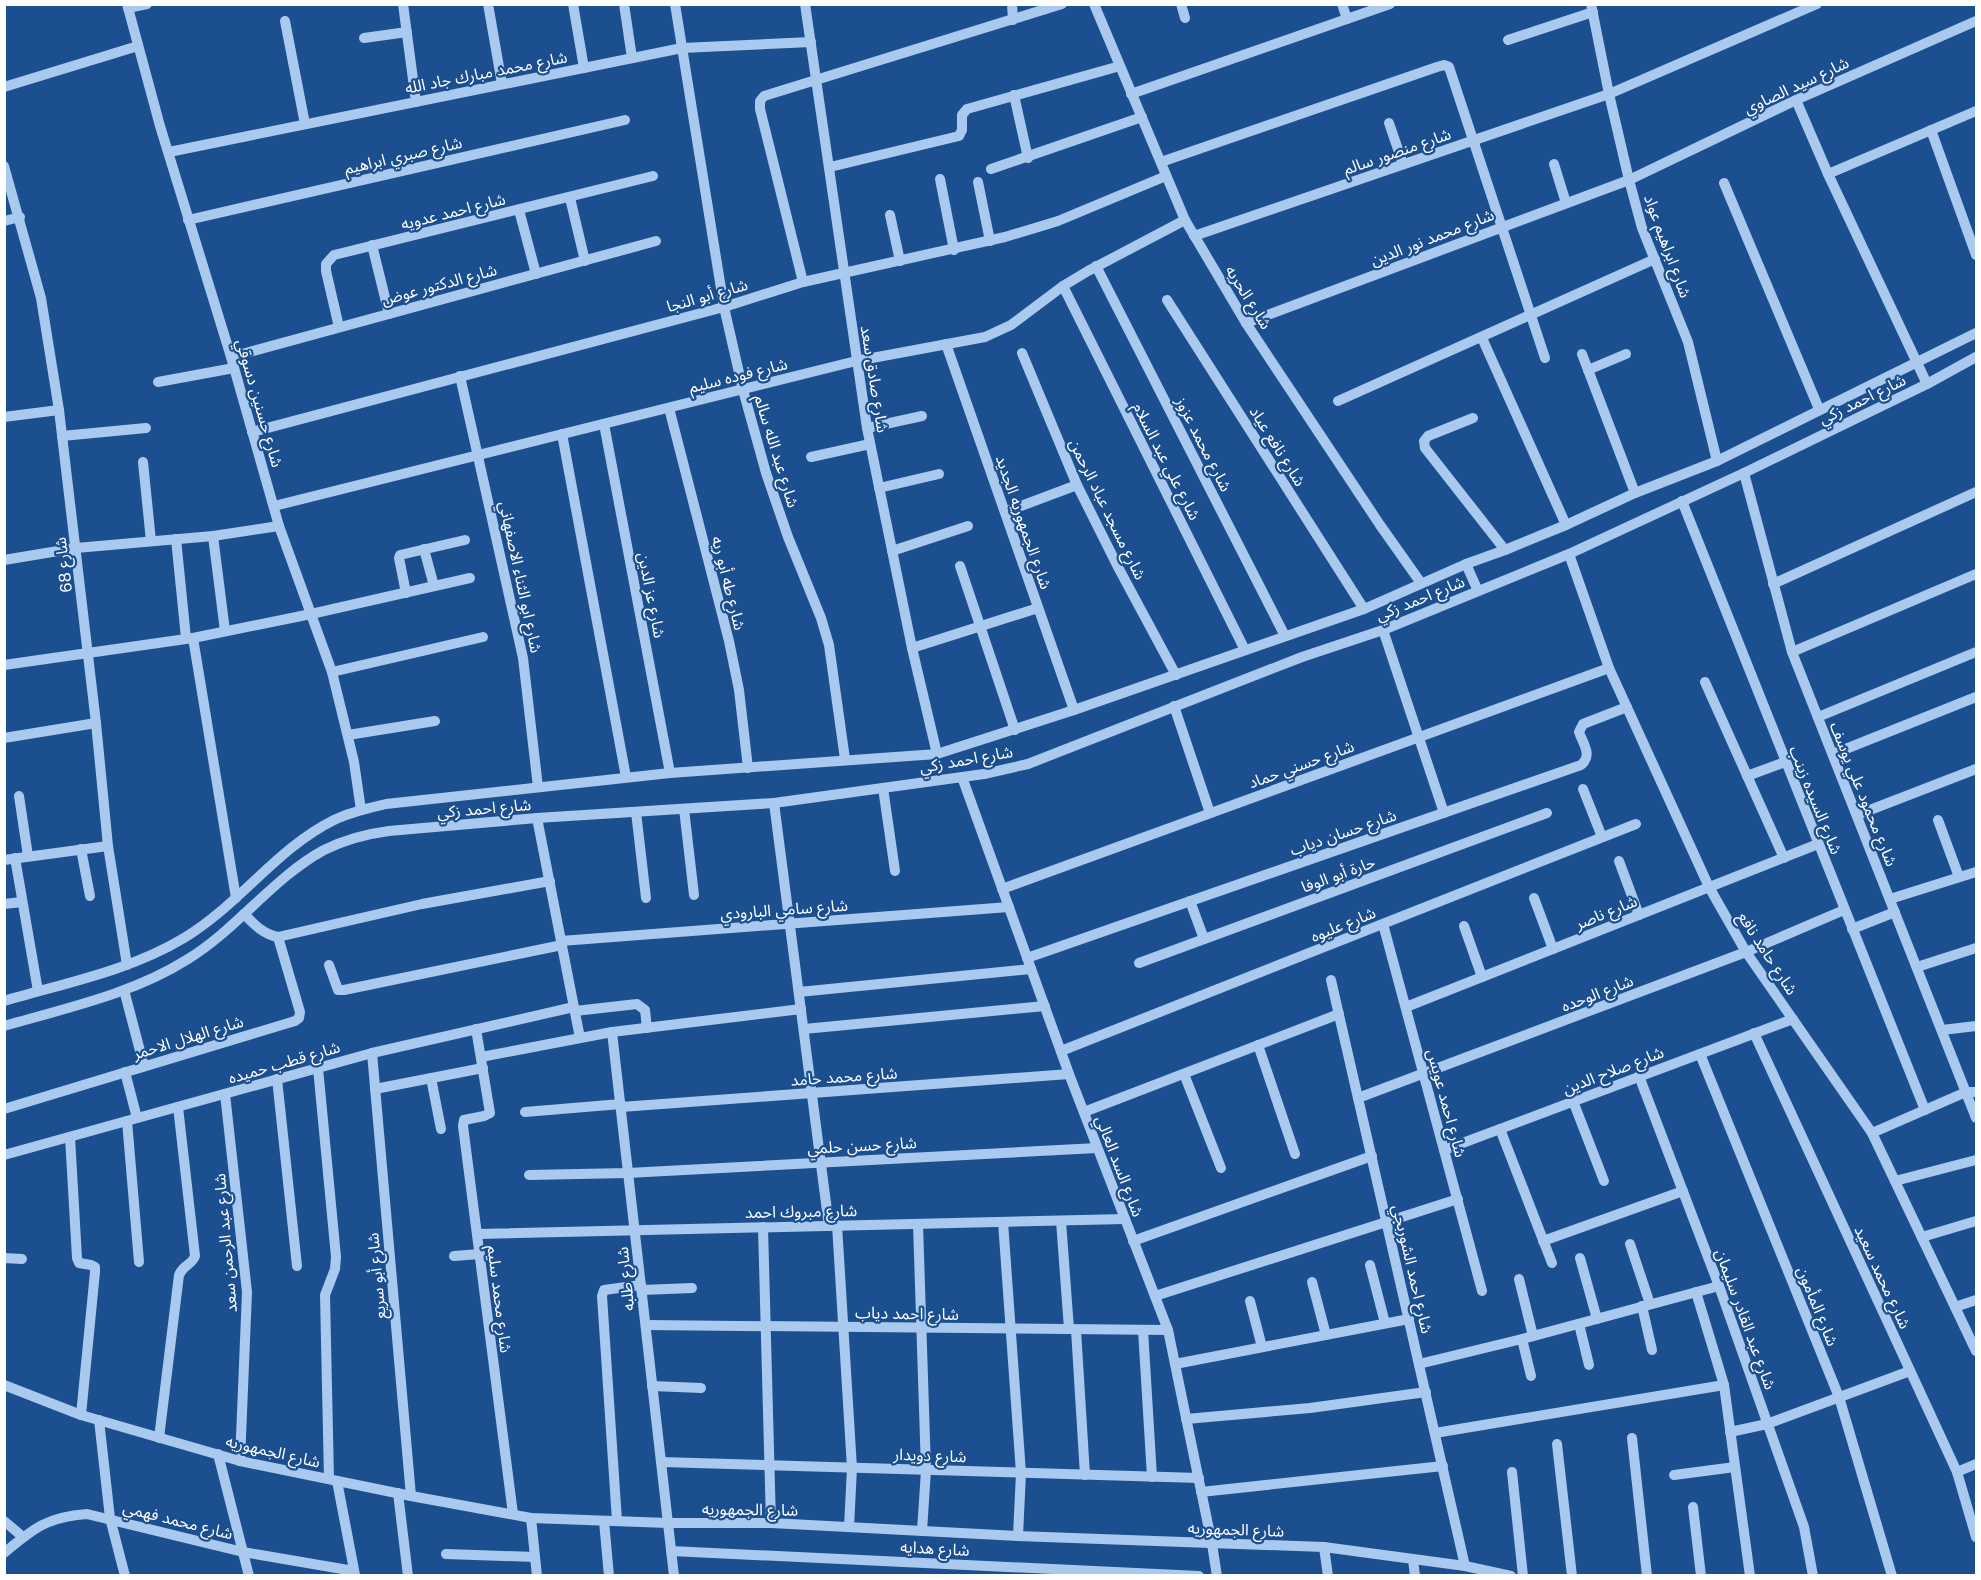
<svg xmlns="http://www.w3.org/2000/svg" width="1981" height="1580" viewBox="0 0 1981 1580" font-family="Poppins,'Noto Sans Arabic',sans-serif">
	<rect width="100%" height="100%" fill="#1b4f8f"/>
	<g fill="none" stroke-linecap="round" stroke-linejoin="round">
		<g stroke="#a9c9ee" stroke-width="10">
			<path d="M127,4L160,126L231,357L279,526L332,672L354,762L361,810"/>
			<path d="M403,4L416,102"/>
			<path d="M488,4L502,84"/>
			<path d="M573,4L584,68"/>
			<path d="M624,4L632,58"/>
			<path d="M675,4L724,307L743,390L766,473L788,537L821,618L829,645L845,759"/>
			<path d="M805,4L867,428L912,648L937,754"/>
			<path d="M1012,4L1013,20"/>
			<path d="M1094,4L1185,220L1246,323L1380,525L1421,583"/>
			<path d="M1181,4L1185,18"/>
			<path d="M1342,4L1347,19"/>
			<path d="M1591,4L1609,94L1629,180L1642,228L1688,342L1717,461"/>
			<path d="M128,8L147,4"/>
			<path d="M285,21L305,124"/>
			<path d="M364,38L407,32"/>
			<path d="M1508,40L1593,12"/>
			<path d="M4,87L138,46"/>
			<path d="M1131,94L1390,4"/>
			<path d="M1014,95L1028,158"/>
			<path d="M1796,100L1828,174L1927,384"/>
			<path d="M1389,123L1403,164"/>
			<path d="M1931,130L1976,255"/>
			<path d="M169,152L682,48L811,42"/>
			<path d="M1161,162L1437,67L1444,65L1449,67L1545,358"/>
			<path d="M1554,164L1566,203"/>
			<path d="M4,166L41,298L59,410L96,723L108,846L127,965"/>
			<path d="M830,167L959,136L962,130V115L967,109L1120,66"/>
			<path d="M991,169L1142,117"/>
			<path d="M1828,174L1976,111"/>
			<path d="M940,179L954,250"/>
			<path d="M978,182L990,241"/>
			<path d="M1724,183L1819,409"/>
			<path d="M570,198L585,261"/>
			<path d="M519,210L536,274"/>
			<path d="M890,215L900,261"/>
			<path d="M188,220L625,120"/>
			<path d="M4,221L20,217"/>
			<path d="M1194,236L1609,94L1817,4"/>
			<path d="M372,245L389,314"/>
			<path d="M1096,266L1285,636"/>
			<path d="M803,282L760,109V101L764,96L1062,4"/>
			<path d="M1063,286L1245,650"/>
			<path d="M1167,300L1364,609"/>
			<path d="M1246,323L1629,180L1796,100L1976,21"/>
			<path d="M339,327L326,271V264L334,255L653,176"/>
			<path d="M1482,338L1566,525"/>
			<path d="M946,344L1074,710"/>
			<path d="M1022,353L1077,485L1119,569L1176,675"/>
			<path d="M1582,354L1635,493"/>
			<path d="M231,357L656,241"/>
			<path d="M1588,370L1626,354"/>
			<path d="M460,376L523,658L538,787"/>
			<path d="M158,382L234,368"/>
			<path d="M1338,401L1655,259"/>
			<path d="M669,408L729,641L739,690L748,768"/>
			<path d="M4,417L59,410"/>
			<path d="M1473,418L1428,436L1424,441L1425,448L1505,550"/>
			<path d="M604,424L670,773"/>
			<path d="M867,428L922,416"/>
			<path d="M252,432L724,307L803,282L1005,237L1058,221L1166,176"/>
			<path d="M562,434L626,777"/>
			<path d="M62,436L146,428"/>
			<path d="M811,457L870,444"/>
			<path d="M143,462L151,541"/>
			<path d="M1744,473L1792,652L1976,1118"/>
			<path d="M879,488L939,474"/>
			<path d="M1682,501L1925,1110"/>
			<path d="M274,506L856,361L985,337L1011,325L1063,286L1088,271L1185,220"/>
			<path d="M1005,512L1077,485"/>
			<path d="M213,536L225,631"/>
			<path d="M176,539L186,638"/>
			<path d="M424,549L434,586"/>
			<path d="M892,551L968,526"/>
			<path d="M1569,554L1609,668L1709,887L1746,952L1872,1133L1976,1351"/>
			<path d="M4,560L76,548L213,536L279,526"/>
			<path d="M1466,564L1478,591"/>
			<path d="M960,566L1015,730"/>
			<path d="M1773,584L1976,492"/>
			<path d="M406,593L399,558L400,555L465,540"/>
			<path d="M1383,630L1444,813"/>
			<path d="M193,638L236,898"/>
			<path d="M912,648L1038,608"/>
			<path d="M1792,652L1976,574"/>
			<path d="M4,665L193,638L311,614L470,578"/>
			<path d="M332,672L483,637"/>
			<path d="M1705,682L1784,858"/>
			<path d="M1174,706L1210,813"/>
			<path d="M1818,717L1976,652"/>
			<path d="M348,735L435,721"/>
			<path d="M4,738L96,723"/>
			<path d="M1833,754L1976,697"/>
			<path d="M1747,776L1785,762"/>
			<path d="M962,777L1069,1074L1168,1330L1212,1544L1217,1576"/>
			<path d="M883,788L895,871"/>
			<path d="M1583,789L1602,837"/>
			<path d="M19,796L28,856"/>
			<path d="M774,803L829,1226"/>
			<path d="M684,809L694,895"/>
			<path d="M636,812L646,898"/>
			<path d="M1857,815L1976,769"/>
			<path d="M537,818L580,1038"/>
			<path d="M1938,820L1959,877"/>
			<path d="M81,849L90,896"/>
			<path d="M15,858L38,991"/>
			<path d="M4,860L108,846"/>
			<path d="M1619,861L1639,915"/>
			<path d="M1002,889L1609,668"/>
			<path d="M1534,898L1553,949"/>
			<path d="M1890,899L1976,872"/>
			<path d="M1190,901L1204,939"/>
			<path d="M4,904L22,902"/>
			<path d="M244,914C255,925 263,934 278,937L422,904L550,881"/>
			<path d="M1383,924L1482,1291"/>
			<path d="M1464,926L1482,977"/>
			<path d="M1852,929L1895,912"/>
			<path d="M561,941L1009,907"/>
			<path d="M1027,958L1581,765C1593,755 1583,744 1579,732L1583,724L1627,707"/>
			<path d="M1139,963L1547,813"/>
			<path d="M329,965L338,990H344L562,945"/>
			<path d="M1917,967L1976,948"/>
			<path d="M1331,980L1465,1566"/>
			<path d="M124,990L144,1066"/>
			<path d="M799,992L1031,969"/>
			<path d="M4,1001C65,983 129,971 184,938C239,905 277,848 334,820C350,812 369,808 386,804L670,773L937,754L1074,710L1364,609L1466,564L1505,550L1566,525L1635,493L1717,461L1976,333"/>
			<path d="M1406,1007L1818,844"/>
			<path d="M575,1011L637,1004L645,1010L647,1028"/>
			<path d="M4,1026C66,1008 133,994 188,959C237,929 274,877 324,850C344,840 366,834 389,831L537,818L774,803L984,774L1028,764L1302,657L1383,630L1569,554L1744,473L1927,384L1976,357"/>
			<path d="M476,1029L490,1113L484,1116L464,1120L463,1126L513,1514"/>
			<path d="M804,1029L1045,1006"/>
			<path d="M1942,1030L1976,1026"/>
			<path d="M612,1032L674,1576"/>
			<path d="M1754,1033L1957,1472L1976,1537"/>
			<path d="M1258,1045L1295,1154"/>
			<path d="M1061,1051L1636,824"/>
			<path d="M372,1053L411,1496"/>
			<path d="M1700,1054L1839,1397L1892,1576"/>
			<path d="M481,1057L612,1032L801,1009"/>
			<path d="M318,1068L336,1257L335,1269L325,1295L329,1479"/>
			<path d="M125,1072L137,1118"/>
			<path d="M1184,1074L1221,1168"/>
			<path d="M1639,1076L1719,1286L1804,1527L1813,1576"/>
			<path d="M431,1078L441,1129"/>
			<path d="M277,1079L297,1266"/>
			<path d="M375,1089L483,1068"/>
			<path d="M225,1094L247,1292L240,1461"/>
			<path d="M1358,1098L1746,952L1844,910"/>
			<path d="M1573,1101L1604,1181"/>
			<path d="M621,1107L1069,1074"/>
			<path d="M4,1109L295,1021L299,1018L300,1012L278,937"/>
			<path d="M525,1112L621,1104"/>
			<path d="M1084,1112L1339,1014"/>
			<path d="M127,1121L139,1262"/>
			<path d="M1500,1129L1552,1263"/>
			<path d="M1872,1133L1966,1092H1976"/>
			<path d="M70,1137L77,1258L79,1263L91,1265L95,1267V1272L81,1415"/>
			<path d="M1444,1150L1793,1019"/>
			<path d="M4,1155L372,1053L574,1007"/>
			<path d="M529,1175L628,1173L1097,1148"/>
			<path d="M1895,1181L1976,1160"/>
			<path d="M1061,1221L1069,1329"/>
			<path d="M1003,1222L1021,1473L1018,1536"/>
			<path d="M918,1224L926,1470L922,1531"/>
			<path d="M837,1225L852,1468L849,1527"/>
			<path d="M763,1227L771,1523"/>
			<path d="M477,1234L1125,1219"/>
			<path d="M1922,1237L1976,1221"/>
			<path d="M1133,1241L1372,1156"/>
			<path d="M1543,1241L1683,1191"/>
			<path d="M1630,1244L1650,1304"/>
			<path d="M454,1256L480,1254"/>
			<path d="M4,1258L22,1259"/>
			<path d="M1580,1258L1597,1319"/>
			<path d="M1370,1265L1385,1323"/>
			<path d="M1519,1279L1533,1336"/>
			<path d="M1312,1282L1326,1335"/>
			<path d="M642,1290L692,1288"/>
			<path d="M1696,1292L1724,1385L1750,1576"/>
			<path d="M1155,1296L1458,1199"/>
			<path d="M1250,1301L1262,1347"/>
			<path d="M1642,1306L1652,1350"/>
			<path d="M1955,1307L1976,1300"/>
			<path d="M1579,1324L1589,1365"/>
			<path d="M646,1325L1168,1330"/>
			<path d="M1076,1330L1085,1475"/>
			<path d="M1143,1330L1152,1477"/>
			<path d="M1522,1339L1531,1376"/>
			<path d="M1175,1364L1409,1319"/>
			<path d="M1419,1364L1522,1339L1719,1286"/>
			<path d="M4,1385L81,1415L240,1461L411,1496L531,1518L668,1523H771L1018,1536L1324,1547L1465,1566L1511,1576"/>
			<path d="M652,1386L701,1388"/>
			<path d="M1186,1419L1310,1408L1426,1392"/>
			<path d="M99,1420L110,1518L125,1576"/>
			<path d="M1730,1432L1767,1424L1910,1371"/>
			<path d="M1435,1433L1724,1385"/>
			<path d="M159,1438L179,1275C183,1265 192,1265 195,1256L178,1107"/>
			<path d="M1632,1438L1647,1576"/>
			<path d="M1557,1444L1572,1576"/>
			<path d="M218,1454L249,1576"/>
			<path d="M661,1462L1199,1478"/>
			<path d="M1512,1472L1523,1576"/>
			<path d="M1957,1472L1976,1464"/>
			<path d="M1674,1475L1735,1467"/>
			<path d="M337,1481L355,1575"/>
			<path d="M1201,1492L1443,1466"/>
			<path d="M398,1493L408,1576"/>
			<path d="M1693,1507L1701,1576"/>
			<path d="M531,1518L537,1576"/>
			<path d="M4,1521L23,1537"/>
			<path d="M604,1521L609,1576"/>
			<path d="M617,1521L602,1296L604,1290L641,1285"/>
			<path d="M1324,1547L1328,1576"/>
			<path d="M671,1551L1199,1576"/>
			<path d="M4,1553C34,1528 47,1517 87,1514L243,1552L354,1571"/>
			<path d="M446,1554L535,1557"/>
			<path d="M1413,1560L1415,1576"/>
		</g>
	</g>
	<g text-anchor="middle" stroke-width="4.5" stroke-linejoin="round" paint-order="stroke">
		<g font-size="16" fill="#fff" stroke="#1b4f8f">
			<text transform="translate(486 72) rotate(-11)" y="6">شارع محمد مبارك جاد الله</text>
			<text transform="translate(1796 85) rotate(-25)" y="6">شارع سيد الصاوي</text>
			<text transform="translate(1397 151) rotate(-19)" y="6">شارع منصور سالم</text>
			<text transform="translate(403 155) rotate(-13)" y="6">شارع صبري ابراهيم</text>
			<text transform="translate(453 211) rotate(-14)" y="6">شارع احمد عدويه</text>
			<text transform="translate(1432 237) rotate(-21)" y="6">شارع محمد نور الدين</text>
			<text transform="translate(1668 246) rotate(70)" y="6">شارع ابراهيم عواد</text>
			<text transform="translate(439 284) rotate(-15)" y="6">شارع الدكتور عوض</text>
			<text transform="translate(707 295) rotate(-16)" y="6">شارع أبو النجا</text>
			<text transform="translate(1249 297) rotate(58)" y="6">شارع الحريه</text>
			<text transform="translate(738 375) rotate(-14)" y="6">شارع فوده سليم</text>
			<text transform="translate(875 379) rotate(81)" y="6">شارع صادق سعد</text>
			<text transform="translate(1862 399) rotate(-26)" y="6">شارع احمد زكي</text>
			<text transform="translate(260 403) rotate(74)" y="6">شارع حسنين دسوقي</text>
			<text transform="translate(1204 444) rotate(63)" y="6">شارع محمد عزوز</text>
			<text transform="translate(1278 446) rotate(58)" y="6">شارع نافع عياد</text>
			<text transform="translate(777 451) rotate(73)" y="6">شارع عبد الله سالم</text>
			<text transform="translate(1167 461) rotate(63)" y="6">شارع علي عبد السلام</text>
			<text transform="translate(1108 509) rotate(64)" y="6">شارع مسجد عباد الرحمن</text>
			<text transform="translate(1024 522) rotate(71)" y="6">شارع الجمهوريه الجديد</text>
			<text transform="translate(63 565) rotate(-97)" y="6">شارع 68</text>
			<text transform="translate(521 577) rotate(78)" y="6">شارع ابو الثناء الاصفهاني</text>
			<text transform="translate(729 583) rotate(76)" y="6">شارع طه أبو ريه</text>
			<text transform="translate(652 595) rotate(79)" y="6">شارع عز الدين</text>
			<text transform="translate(1420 598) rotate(-22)" y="6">شارع احمد زكي</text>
			<text transform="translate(966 759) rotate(-10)" y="6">شارع احمد زكي</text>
			<text transform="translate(1301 764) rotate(-20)" y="6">شارع حسني حماد</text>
			<text transform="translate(1864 794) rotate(68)" y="6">شارع محمود علي يوسف</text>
			<text transform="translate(1816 800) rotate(68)" y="6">شارع السيده زينب</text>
			<text transform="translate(484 808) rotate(-5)" y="6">شارع احمد زكي</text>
			<text transform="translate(1343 832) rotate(-19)" y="6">شارع حسان دياب</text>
			<text transform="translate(1338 874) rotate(-20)" y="6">حارة أبو الوفا</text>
			<text transform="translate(784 909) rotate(-4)" y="6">شارع سامي البارودي</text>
			<text transform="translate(1606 912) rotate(-22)" y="6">شارع ناصر</text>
			<text transform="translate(1343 924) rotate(-22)" y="6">شارع عليوه</text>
			<text transform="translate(1768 953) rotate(57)" y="6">شارع حامد نافع</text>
			<text transform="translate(1597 993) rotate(-21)" y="6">شارع الوحده</text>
			<text transform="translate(188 1037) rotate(-17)" y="6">شارع الهلال الاحمر</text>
			<text transform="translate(284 1062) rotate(-16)" y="6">شارع قطب حميده</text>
			<text transform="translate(1613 1070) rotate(-21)" y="6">شارع صلاح الدين</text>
			<text transform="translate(844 1076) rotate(-4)" y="6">شارع محمد حامد</text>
			<text transform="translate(1447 1103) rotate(75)" y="6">شارع احمد عويس</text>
			<text transform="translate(862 1145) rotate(-3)" y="6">شارع حسن حلمي</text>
			<text transform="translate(1120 1166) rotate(69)" y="6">شارع السد العالي</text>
			<text transform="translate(801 1211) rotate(-1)" y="6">شارع مبروك احمد</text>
			<text transform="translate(225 1243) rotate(-95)" y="6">شارع عبد الرحمن سعد</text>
			<text transform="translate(1413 1269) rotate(77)" y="6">شارع احمد الشوربجي</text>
			<text transform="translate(376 1276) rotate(-95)" y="6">شارع أبو سريع</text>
			<text transform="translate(1883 1277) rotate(65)" y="6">شارع محمد سعيد</text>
			<text transform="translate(625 1279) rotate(-96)" y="6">شارع طلبه</text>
			<text transform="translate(500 1299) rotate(83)" y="6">شارع محمد سليم</text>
			<text transform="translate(1818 1306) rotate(68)" y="6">شارع المأمون</text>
			<text transform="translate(907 1313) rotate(1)" y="6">شارع احمد دياب</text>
			<text transform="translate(1746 1319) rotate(70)" y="6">شارع عبد القادر سليمان</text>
			<text transform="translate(273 1451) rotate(13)" y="6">شارع الجمهوريه</text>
			<text transform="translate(930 1455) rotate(2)" y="6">شارع دويدار</text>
			<text transform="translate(750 1509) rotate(1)" y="6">شارع الجمهوريه</text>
			<text transform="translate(178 1520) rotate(14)" y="6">شارع محمد فهمي</text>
			<text transform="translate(1236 1529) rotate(2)" y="6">شارع الجمهوريه</text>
			<text transform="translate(935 1548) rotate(3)" y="6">شارع هدايه</text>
		</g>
	</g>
	<rect width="1981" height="1580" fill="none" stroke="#ffffff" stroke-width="12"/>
</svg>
